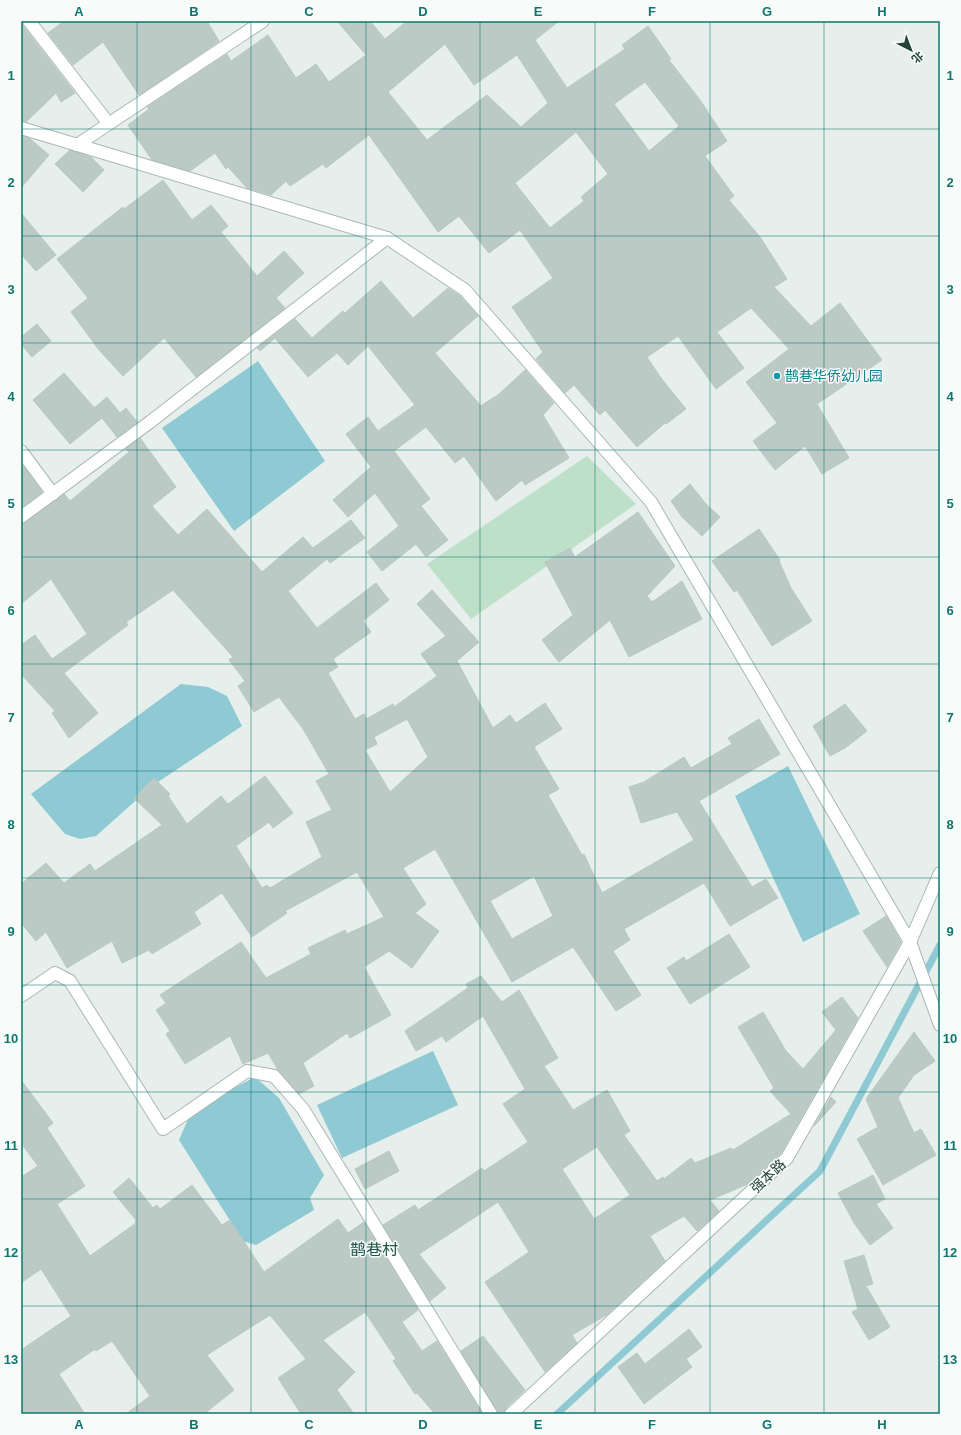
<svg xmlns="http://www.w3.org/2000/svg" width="961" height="1435" viewBox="0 0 961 1435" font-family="Arial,'Noto Sans SC',sans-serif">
	<rect width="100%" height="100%" fill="#e6efeb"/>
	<path fill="#bfe0c8" d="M587,456L636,504L471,619L427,564Z"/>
	<g fill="#8ec9d4">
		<path d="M258,361L325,461L234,531L162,428Z"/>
		<path d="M181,684L208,687L227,696L242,726L152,786L96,836L80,839L65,834L31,794Z"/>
		<path d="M788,766L860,914L803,942L735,796Z"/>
		<path d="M433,1051L458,1105L342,1158L317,1105Z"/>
		<path d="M255,1077L279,1098L324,1175L310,1198L314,1210L256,1245L243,1241L179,1140L192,1110Z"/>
	</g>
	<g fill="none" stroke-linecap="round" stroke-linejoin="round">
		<path stroke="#8ec9d4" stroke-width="7" d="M557,1414L820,1171L940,945"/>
	</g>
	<g fill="#bbcac4" stroke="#b8c9c2" fill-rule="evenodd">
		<path d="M22,21L23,26L75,93L61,102L56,93L26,122L21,121Z"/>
		<path d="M64,21H207L219,41L139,95L103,42L73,65L48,33Z"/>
		<path d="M337,21H370L385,39L407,21H559L535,40L567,88L625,49L622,45L648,26L671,59L669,60L700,100L727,141L705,156L734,196L729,200L760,237L787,279L774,287L811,326L840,303L882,360L817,404L849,458L822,474L805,446L775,470L753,441L777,423L746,382L789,349L751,308L717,332L744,368L716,389L678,336L647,357L661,378L686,409L666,424L665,423L637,447L605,410L600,415L574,385L565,393L536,359L543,352L512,307L553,278L520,230L489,253L459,216L438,232L369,135L326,168L323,164L290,186L286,181L271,195L247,188L228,167L226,169L215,153L190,171L152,160L128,125L149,109L147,107L227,54L231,61L268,35L296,78L316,64L329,82L366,55ZM445,44L474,85L517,55L548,103L521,127L487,95L427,140L388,92ZM645,82L679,126L649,151L614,104ZM576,132L608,174L581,197L584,201L550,228L515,183Z"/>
		<path d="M21,136L29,138L49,155L21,188Z"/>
		<path d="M70,150L91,157L104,170L83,192L55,164Z"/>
		<path d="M163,180L192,220L211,205L228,226L221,232L257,276L284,251L304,273L276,298L285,308L196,377L164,338L123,376L99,350L71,312L88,298L57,259L123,207L124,209Z"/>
		<path d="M21,213L56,255L36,271L21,254Z"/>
		<path d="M381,281L413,318L448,288L460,296L478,316L435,353L481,406L499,394L525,370L554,403L543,415L569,458L525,485L522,480L496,501L464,456L455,463L426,427L394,451L430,499L421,506L448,540L426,557L416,544L382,571L367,552L399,526L375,493L348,517L333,500L371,467L346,434L368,417L378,431L415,405L368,346L348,365L337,353L308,377L275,338L260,351L257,348L295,319L312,338L343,311L345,313Z"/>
		<path d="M37,324L51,341L32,357L21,344V337Z"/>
		<path d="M64,373L98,412L94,408L107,397L120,413L126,408L137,422L117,437L102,418L70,444L33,400Z"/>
		<path d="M140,438L176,487L152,506L178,535L207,509L262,572L303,537L313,548L351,520L365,538L330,563L327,559L288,591L317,628L376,583L389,600L363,621L371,632L333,659L338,667L328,673L355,719L364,714L366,719L393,704L394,707L437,676L421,654L446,636L417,604L432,590L479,642L457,661L493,728L510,715L516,723L545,703L562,729L534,747L559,789L548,795L582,855L584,854L602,893L694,840L677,812L641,823L629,787L644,782L684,757L691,768L732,744L728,738L759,719L780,754L699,801L752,887L766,879L778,898L730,926L704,883L624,929L630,940L613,951L641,995L616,1011L573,947L512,982L435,849L403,868L426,904L415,913L439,931L412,968L389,951L364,967L391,1015L350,1038L347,1033L303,1063L314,1086L299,1094L278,1070L268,1053L243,1064L230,1036L185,1064L166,1034L170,1031L156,1010L166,1003L160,995L241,942L266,978L311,954L308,948L345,930L347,934L384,917L357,872L285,911L287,913L252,937L222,893L194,912L201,924L152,954L149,950L122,963L112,941L67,968L46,932L36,941L21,923V884L46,863L64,883L90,864L95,871L162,825L134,798L154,778L170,794L168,796L187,824L221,796L228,804L265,776L293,813L273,828L269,822L236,846L262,888L267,885L270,888L322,857L306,822L332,810L316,781L329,774L303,729L279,697L254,712L238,686L245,681L229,660L233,657L173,590L126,622L128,625L64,673L98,713L69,738L52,713L55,711L21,674V645L35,635L52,659L87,634L51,579L21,604V524L25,523L64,494L70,501L129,452L126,449ZM407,719L428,757L390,792L365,750L377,744L374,737ZM534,876L553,916L512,939L490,901Z"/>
		<path d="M24,467L42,492L21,508V469Z"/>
		<path d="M690,484L706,504L720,517L702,536L682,517L671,501Z"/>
		<path d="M638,512L675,566L647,596L652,602L682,581L702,619L629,657L610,620L559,662L542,640L573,615L545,562L570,548L575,557Z"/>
		<path d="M759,529L780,560L779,561L791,588L812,621L772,646L737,590L734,592L712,561Z"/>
		<path d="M845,704L867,731L845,748L830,756L813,726Z"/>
		<path d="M886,916L901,942L887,967L863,931Z"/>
		<path d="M729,934L750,967L690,1004L667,968L684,957L686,961Z"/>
		<path d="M481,976L502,1002L519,990L558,1058L544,1066L573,1110L607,1090L630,1131L624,1135L657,1181L663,1177L664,1179L691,1158L695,1163L731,1148L733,1150L791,1114L770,1091L774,1088L738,1027L763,1012L786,1051L803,1069L836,1030L822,1012L842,997L858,1018L781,1153L748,1184L710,1200L719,1211L697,1231L684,1216L650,1236L665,1261L608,1314L572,1335L577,1343L545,1372L485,1282L529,1252L498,1202L419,1254L446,1288L430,1301L383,1225L415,1205L418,1210L482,1168L484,1171L528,1142L503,1104L525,1089L483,1016L446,1042L442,1036L416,1051L405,1031L468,988L466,984ZM597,1147L630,1195L594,1219L562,1169Z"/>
		<path d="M914,1032L935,1061L914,1075L898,1098L914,1133L921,1129L936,1155L883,1185L857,1139L878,1127L866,1099Z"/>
		<path d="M21,1080L53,1123L47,1128L85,1186L57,1204L90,1256L136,1223L135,1221L136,1220L113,1192L129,1178L153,1208L157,1205L160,1209L192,1185L222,1225L230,1220L264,1272L338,1219L348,1233L364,1222L418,1310L402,1322L422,1351L437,1341L482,1414H435L417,1393L415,1394L393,1361L396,1359L365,1312L323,1340L355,1372L337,1390L354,1414H301L278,1378L306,1359L270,1315L207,1355L234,1390L204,1414H126L150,1396L112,1341L96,1351L95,1349L59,1374L85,1414H21V1350L71,1316L41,1269L21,1283V1177L38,1166L21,1143Z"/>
		<path d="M831,1097L836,1102L814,1126Z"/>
		<path d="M389,1151L399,1171L365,1189L355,1169Z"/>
		<path d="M873,1175L885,1199L876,1204L893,1228L870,1245L854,1223L838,1193Z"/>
		<path d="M864,1255L873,1284L866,1286L890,1327L869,1340L852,1312L858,1309L844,1261Z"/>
		<path d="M689,1329L702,1347L686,1359L692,1367L644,1404L618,1367L637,1353L645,1364Z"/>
		<path d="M483,1336L525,1390L506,1408L504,1414H498L461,1351Z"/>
	</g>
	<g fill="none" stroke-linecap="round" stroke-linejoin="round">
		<defs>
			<g id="street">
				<path d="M29,21L109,124"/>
				<path d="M21,128L387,238L465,290L651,502L910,942L940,1025"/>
				<path d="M77,145L263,21"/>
				<path d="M21,451L53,494"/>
				<path d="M21,517L150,422L387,238"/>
				<path d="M21,996L55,973L70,981L163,1129L247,1071L274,1076L303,1109L491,1414"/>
				<path d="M511,1414L787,1158L910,942L940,873"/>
			</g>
		</defs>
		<use href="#street" stroke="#a8b8b2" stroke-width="14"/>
		<use href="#street" stroke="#fff" stroke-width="12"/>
	</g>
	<path fill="none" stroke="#0f766e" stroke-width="1" stroke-opacity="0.55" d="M137,21V1414M251,21V1414M366,21V1414M480,21V1414M595,21V1414M710,21V1414M824,21V1414M21,129H940M21,236H940M21,343H940M21,450H940M21,557H940M21,664H940M21,771H940M21,878H940M21,985H940M21,1092H940M21,1199H940M21,1306H940"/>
	<circle fill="#0f9aa8" stroke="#f7fbf9" stroke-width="1.5" cx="777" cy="376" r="4"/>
	<g text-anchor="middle" stroke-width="3" stroke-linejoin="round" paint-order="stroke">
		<g font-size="14" fill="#0d838f" stroke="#f7fbf9" text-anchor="start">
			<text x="785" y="381">鹊巷华侨幼儿园</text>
		</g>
		<g font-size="14" fill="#24423a" stroke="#f7fbf9">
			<text transform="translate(768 1176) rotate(-43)" y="5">强本路</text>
		</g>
		<g font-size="16" fill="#1f5548" stroke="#f7fbf9">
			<text x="374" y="1255">鹊巷村</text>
		</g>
	</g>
	<rect width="961" height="1435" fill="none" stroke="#f7fbf9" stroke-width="44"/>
	<g transform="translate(911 50) rotate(138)" stroke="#f7fbf9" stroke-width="3" paint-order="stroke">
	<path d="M0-3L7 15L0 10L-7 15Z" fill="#24423a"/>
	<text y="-6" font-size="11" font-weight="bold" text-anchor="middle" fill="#24423a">北</text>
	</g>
	<rect x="22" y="22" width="917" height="1391" fill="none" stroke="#0f766e" stroke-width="1.5"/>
	<g font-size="13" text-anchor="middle" font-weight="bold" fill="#0f766e">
		<text x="79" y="16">A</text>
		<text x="194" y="16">B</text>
		<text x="309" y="16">C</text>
		<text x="423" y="16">D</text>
		<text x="538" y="16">E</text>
		<text x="652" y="16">F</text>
		<text x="767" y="16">G</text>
		<text x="882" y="16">H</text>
		<text x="11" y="80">1</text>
		<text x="950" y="80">1</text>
		<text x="11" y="187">2</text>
		<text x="950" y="187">2</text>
		<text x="11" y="294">3</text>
		<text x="950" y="294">3</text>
		<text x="11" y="401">4</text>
		<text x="950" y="401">4</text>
		<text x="11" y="508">5</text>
		<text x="950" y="508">5</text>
		<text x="11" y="615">6</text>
		<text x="950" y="615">6</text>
		<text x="11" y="722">7</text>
		<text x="950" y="722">7</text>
		<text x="11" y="829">8</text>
		<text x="950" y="829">8</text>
		<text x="11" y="936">9</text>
		<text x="950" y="936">9</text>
		<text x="11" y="1043">10</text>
		<text x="950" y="1043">10</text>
		<text x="11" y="1150">11</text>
		<text x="950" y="1150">11</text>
		<text x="11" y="1257">12</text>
		<text x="950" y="1257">12</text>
		<text x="11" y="1364">13</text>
		<text x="950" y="1364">13</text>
		<text x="79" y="1429">A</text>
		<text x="194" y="1429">B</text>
		<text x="309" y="1429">C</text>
		<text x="423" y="1429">D</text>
		<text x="538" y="1429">E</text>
		<text x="652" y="1429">F</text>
		<text x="767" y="1429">G</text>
		<text x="882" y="1429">H</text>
	</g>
</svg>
